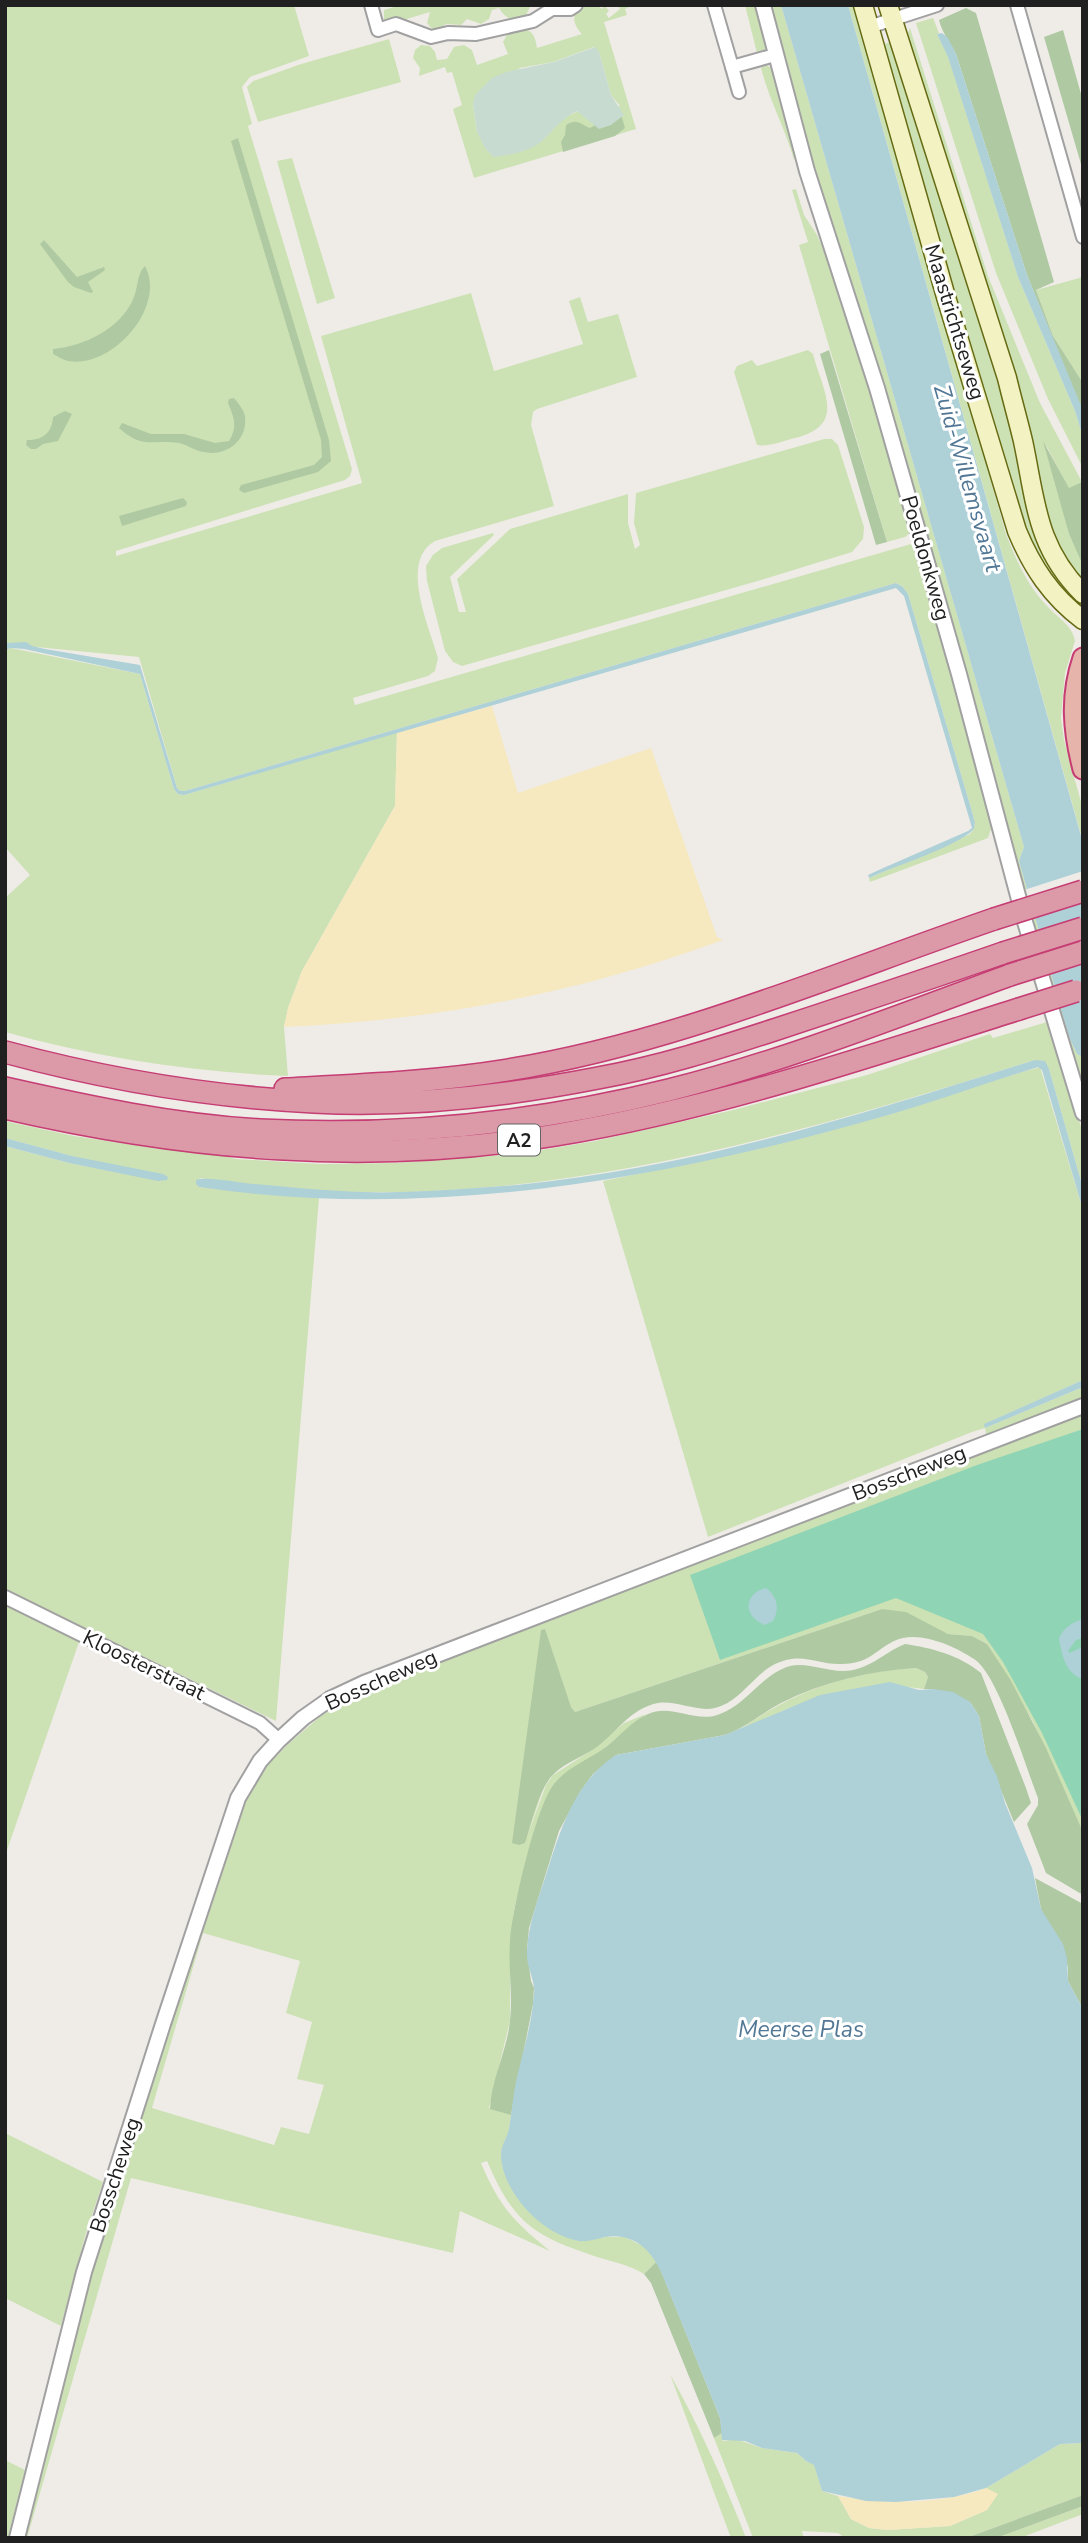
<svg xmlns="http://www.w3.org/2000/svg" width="1088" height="2543" viewBox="0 0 1088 2543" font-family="'Nunito Sans',sans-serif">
	<rect width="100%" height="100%" fill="#efece8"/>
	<g fill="#cde2b4" fill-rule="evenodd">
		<path d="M5,5H294L309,56L250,77L242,87L252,124L248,126L352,469L350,476L345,480L116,551V556L362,483L321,336L471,293L494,371L583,344L569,301L580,297L588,322L618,314L637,377L537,409L533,412L531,425L554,506L435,541C399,561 429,626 438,658L435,671L428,676L353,698L355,705L911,544L918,553L993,823L988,838L870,882L869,878L970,834L974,829L975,822L908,594L903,587L896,583L185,791H180L177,788L139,657L5,644Z"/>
		<path d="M401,5H531L526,15C516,23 506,20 499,8L492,10L489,19L481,24L467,19L461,25L446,24L437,30L431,28L427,23L430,12L390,24L384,23V10Z"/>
		<path d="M583,5H596L602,9L604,5L609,11L606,14L609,18L620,9L618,5H634L625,9L627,15L604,22L636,129L474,178L453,109L462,105L452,72L447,73L445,67L419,76L420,68L413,58L415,50L421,45L430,46L435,52L437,60L447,59L454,47L464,45L472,50L477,65L508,54L503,42L508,33C525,28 534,26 537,48L582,34C573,25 570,14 583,5ZM594,47L599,52L611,95L620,106L578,111L565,117L477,132L473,104L520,68L553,62Z"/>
		<path d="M745,5H758L767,46L764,51L757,53Z"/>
		<path d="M767,5H781L1024,847L1019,861L1069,1037L1077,1054L1083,1057V1099L824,214L828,208L822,207Z"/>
		<path d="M848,5H857L1006,534C1016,560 1028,587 1048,607C1058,618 1073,626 1075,641L1065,673L1061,718L1064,740L1083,809V842Z"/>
		<path d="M933,18L939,33L937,34L948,56L1018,277L1075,411L1083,437V468L1048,399L996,273L916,23Z"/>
		<path d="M910,28L988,276L1040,403L1082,482L1069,489L1046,445L1069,534L1083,563V581L1069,566L1050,531L906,38Z"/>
		<path d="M389,39L401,82L258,122L247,87L253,81L301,64Z"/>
		<path d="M894,41L1011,419L1025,489L1083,602L1079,606C1018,548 1012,478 988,401C984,386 977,372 972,356C938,254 910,149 884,44Z"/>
		<path d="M766,65L772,68L795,152L794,160C785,128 769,100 761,68Z"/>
		<path d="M292,158L335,298L317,304L277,161Z"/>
		<path d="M796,189L804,215L817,235L830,264L865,370L910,528V533L905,537L887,542L799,245L808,242L792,190Z"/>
		<path d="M1083,277V383L1053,336L1036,290Z"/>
		<path d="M808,350L813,354C823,392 847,425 795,438C783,441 769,447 757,445L734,372L737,366L752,360L757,366Z"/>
		<path d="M824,439H832L838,445L864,527L863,539L852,552L761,580L462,666L453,662L445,651L427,581L426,566L433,555L442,548L493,533L494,535L450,577L459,612H466L457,579L510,529L628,494V523L635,549L640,545L634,523L636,493Z"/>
		<path d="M11,648L140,674L174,789L178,794L184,795L397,732L395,806L302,971L288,1008L284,1027L288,1076C192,1072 98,1058 5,1032V898L30,875L5,847V650Z"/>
		<path d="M1047,1022L1083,1133V1188L1049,1069L1035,1060C764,1145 488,1226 200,1178L199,1187L319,1198L276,1721L5,1589V1146L69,1163L164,1181L5,1138V1121L74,1136L160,1149L207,1152L236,1159L321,1164L396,1163L518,1154L595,1141L729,1111L867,1075L990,1034L993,1038Z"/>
		<path d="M1040,1067L1083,1210V1380L985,1424V1428L1083,1387V1402L987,1439L985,1428L972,1432L708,1537L603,1181L743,1152Z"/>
		<path d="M1083,1411V1832L1032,1720L987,1644L972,1636L948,1634L882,1609L575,1712L571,1707L525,1842L546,1785L553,1775L595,1748L624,1723L646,1714L606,1747L543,1806L526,1859L514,1910L510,1945V2021L489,2108L511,2115L509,2130L501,2152L505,2173L552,2229L579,2241L606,2237H625L647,2248L657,2261L644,2274C630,2265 613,2262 597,2257C534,2236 514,2224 487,2161L481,2163C499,2206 514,2222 550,2251L460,2211L453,2253L131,2178L27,2538H22L86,2281L204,1914L242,1808L265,1768L287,1745L322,1715L358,1695L433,1663ZM203,1933L300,1961L286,2013L312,2022L297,2079L324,2085L309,2134L281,2127L274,2145L152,2108Z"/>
		<path d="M5,1604L79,1642L5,1856Z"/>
		<path d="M916,1668L925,1672L928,1677L924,1689L907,1687L789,1708L738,1731C791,1692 851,1671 916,1668Z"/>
		<path d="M5,2133L103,2182L86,2233L61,2326L5,2298Z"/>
		<path d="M670,2374C699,2426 724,2481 746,2538H731Z"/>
		<path d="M722,2433V2440L724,2441L736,2439L762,2448L797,2453L806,2461L814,2464L822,2491L838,2496L851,2519L869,2528L888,2530L950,2526L987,2510L997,2494L986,2488L1060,2444L1083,2443V2495L966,2538H845L838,2533L802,2531L804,2538H753L714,2438Z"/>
		<path d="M5,2460L25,2470L8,2538H5Z"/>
		<path d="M1083,2506V2514L1020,2538H996Z"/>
	</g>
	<g fill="#afc9a2">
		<path d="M966,8L976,13L1054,282L1036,290L1053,336L1083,383V413L1027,275L956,54C950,42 942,33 939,20Z"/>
		<path d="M1063,30L1083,101V171L1044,37Z"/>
		<path d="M620,111L625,128L615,136L563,152L561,142L565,135L566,125C578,118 579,124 590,128Z"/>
		<path d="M238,138L329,440L331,461L318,472L244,493L239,490L241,485L314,465L322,457L321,440L231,141Z"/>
		<path d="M44,240L77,277L104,267L105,270L88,282L93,292L91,293L74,287L68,282L40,244Z"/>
		<path d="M145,266C167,307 112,369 68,361C63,360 57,356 53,354V349C85,346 122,328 134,297C138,287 137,273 145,266Z"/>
		<path d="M829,350L887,542L876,545L820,354Z"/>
		<path d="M234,398C238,403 244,410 245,416C248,440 227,457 204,452C195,451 188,445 179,443C150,439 144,450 119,428L122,423L151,434H184L215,443L229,441C238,426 234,418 228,403L229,399Z"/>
		<path d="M65,411L72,414L58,441L43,444L36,449H31L26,445L27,440C43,440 52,433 53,417Z"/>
		<path d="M1043,441L1069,488L1082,482L1083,484L1082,563L1069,534Z"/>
		<path d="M183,498L187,502L186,506L122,526L119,516Z"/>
		<path d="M882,1609L906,1612L948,1634L972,1636L987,1644L1010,1679L1046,1748L1083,1832V1895L1046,1873L1027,1824L1038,1805V1798C1026,1768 998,1674 974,1659C955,1646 917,1629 894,1641C873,1652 870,1663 842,1664C816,1665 803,1651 775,1664C755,1674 742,1698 721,1706C701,1715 679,1700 658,1703C652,1704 644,1707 638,1711C622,1721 610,1738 594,1749C580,1758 560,1765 550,1778C537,1796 532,1822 525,1843L519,1845L512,1843L541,1630L545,1629L571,1707L575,1712Z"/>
		<path d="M905,1644C932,1648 959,1655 981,1673L1026,1788L1031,1803L1014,1822L986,1754L979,1716L974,1708L970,1702L933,1689H924L928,1677L925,1672L916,1668C869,1671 823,1682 781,1703C762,1713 745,1728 725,1735L616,1755L593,1774L580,1792L559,1831L529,1928L527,1950L531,1981L534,1988L533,2004L511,2115L490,2109C491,2080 507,2051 510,2021C513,1995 508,1968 510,1941C512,1910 536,1806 554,1784C567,1767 590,1759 606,1747C620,1736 632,1721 648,1714C672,1703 696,1724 720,1714C747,1704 762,1674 790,1666C807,1662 825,1671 843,1671C868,1671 883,1653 905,1644Z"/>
		<path d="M1035,1878L1083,1904V2009L1068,1981V1967L1041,1909Z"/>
		<path d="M657,2261L720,2418L722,2433L714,2438L651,2283L644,2274Z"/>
		<path d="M1083,2495V2506L996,2538H966Z"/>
	</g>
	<path fill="#c7dbd1" d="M595,47L599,52L611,95L624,115L611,125L599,129L577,111C562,118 554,130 542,141C531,151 508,156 493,157L485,148L477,132L473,104L475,95L492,78L506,72L554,62Z"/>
	<g fill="#f6e8bf">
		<path d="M492,706L518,793L651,748L717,937L723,940C579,993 438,1020 284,1027L288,1008L302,971L395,806L397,732Z"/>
		<path d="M986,2488L998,2494L987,2510L950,2526L888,2530L869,2528L851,2519L838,2496C886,2504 940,2505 986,2488Z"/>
	</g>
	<path fill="#90d4b6" d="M1083,1429V1821L1042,1733L1003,1662L983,1634L896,1598L720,1660L690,1575L977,1465Z"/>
	<g fill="#aed0d7">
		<path d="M781,5H848L1083,843V1057L1077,1054L1069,1037L1019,861L1024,847Z"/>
		<path d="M942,33L948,38L956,54L1027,275L1082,408L1083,437L1075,411L1018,277L948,57L937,34Z"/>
		<path d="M896,583L903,587L908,594L975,822L974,829C957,847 894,866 869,878L868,875L881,869L968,831L972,828L904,596L896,588L184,795L178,794L174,789L140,674L24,649L11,648L5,650L7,643L26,642L32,646L45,649L140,665L177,788L180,791H185Z"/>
		<path d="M1035,1060L1045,1061L1049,1069L1083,1188V1210L1042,1070L1038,1067C986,1083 934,1102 881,1117C661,1180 428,1221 199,1187L196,1184V1180C206,1176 240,1183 253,1184C302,1188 352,1194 401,1192C439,1191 478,1188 517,1185C694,1168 866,1113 1035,1060Z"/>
		<path d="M5,1138L72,1156L163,1174L168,1177L167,1180L158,1181L69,1163L5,1146Z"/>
		<path d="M1083,1380V1387L985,1428L984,1424Z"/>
		<path d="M766,1588C777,1596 780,1609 773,1621L765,1625C743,1617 743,1594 766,1588Z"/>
		<path d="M1083,1619V1638L1076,1640L1068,1651L1069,1653L1083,1647V1679C1065,1673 1062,1655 1059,1638C1064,1627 1072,1623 1083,1619Z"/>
		<path d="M890,1682L919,1690L933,1689L953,1692L970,1702L974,1708L979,1716L986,1754L997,1776L1005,1803L1032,1868L1041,1909L1063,1944L1067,1958L1068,1981L1083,2009V2443L1060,2444L986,2488L954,2497L896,2502L866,2501L822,2491L814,2465L806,2461L797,2453L762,2448L745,2441L722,2440L720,2418L662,2274C652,2250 633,2232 605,2237C596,2239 588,2242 579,2241C542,2235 502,2192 501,2155C501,2145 507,2138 509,2129C512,2112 513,2094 517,2077C523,2052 530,2029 533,2004C533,1999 535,1992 534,1988C533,1975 526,1966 527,1951C528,1926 537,1902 545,1878C560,1832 573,1783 616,1755L725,1735L820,1695Z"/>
	</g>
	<path fill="#efece8" d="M1083,871V901L1031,917L1024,890Z"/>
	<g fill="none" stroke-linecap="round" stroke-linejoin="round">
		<defs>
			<g id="minor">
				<path d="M371,5L378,30L396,24L431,37L448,33L476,34L533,21L552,9H570L576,5"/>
				<path d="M714,5L732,67L775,55"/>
				<path d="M1017,5L1083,237"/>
				<path d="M869,27L937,5"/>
				<path d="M732,67L739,92"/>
				<path d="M5,1597L260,1723L279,1740"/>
			</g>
			<g id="tertiary">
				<path d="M763,5L807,171L877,388L959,674L1025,922L1083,1113"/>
				<path d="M17,2538L84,2272L163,2024L238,1798L260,1761L279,1740L303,1718L330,1699L364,1683L1083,1406"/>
			</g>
			<g id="secondary">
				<path d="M863,5L946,297L1017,531C1032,567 1051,596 1083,620"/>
				<path d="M888,5L1007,378C1012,399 1018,420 1023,441C1036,502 1036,547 1083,594"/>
			</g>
			<path id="trunk" d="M1083,658C1070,696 1073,731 1083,769"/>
			<g id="motorway">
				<path d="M5,1052C105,1079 210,1097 314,1102C408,1107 506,1096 598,1078C659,1067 719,1048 777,1029C853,1004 928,979 1003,953"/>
				<path d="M5,1088C89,1107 174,1125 260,1130C398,1137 536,1123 669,1090C785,1061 898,1016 1010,975"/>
				<path d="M285,1089C360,1085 434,1082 508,1070C675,1043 834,974 994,919"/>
				<path d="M5,1108C187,1150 370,1166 556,1135C714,1109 867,1057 1019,1009"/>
			</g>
		</defs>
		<use href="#minor" stroke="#a1a1a1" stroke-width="16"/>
		<use href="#tertiary" stroke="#a1a1a1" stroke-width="18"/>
		<use href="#secondary" stroke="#666a13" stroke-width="21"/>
		<use href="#trunk" stroke="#c53d73" stroke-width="23"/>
		<use href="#motorway" stroke="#c53d73" stroke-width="24"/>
		<use href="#minor" stroke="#fff" stroke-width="12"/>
		<use href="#tertiary" stroke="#fff" stroke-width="14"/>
		<use href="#secondary" stroke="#f2f2c3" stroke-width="18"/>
		<use href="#trunk" stroke="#e6b4aa" stroke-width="19"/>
		<use href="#motorway" stroke="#dc9aa9" stroke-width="21"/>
		<defs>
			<g id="motorway-bridge">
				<path d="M994,919L1083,891"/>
				<path d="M1003,953L1083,928"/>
				<path d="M1010,975L1083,952"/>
				<path d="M1019,1009L1076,991"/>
			</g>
		</defs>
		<use href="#motorway-bridge" stroke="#c53d73" stroke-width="24" stroke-linecap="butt"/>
		<use href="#motorway-bridge" stroke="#dc9aa9" stroke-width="21"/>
	</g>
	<g text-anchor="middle" stroke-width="6" stroke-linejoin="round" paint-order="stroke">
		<rect fill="#fff" stroke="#636363" stroke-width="2" x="498" y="1124.5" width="42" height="31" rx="5"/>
		<g font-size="19" font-weight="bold" fill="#202020">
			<text x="519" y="1147">A2</text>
		</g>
		<g font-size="21" fill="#202020" stroke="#fff">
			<text transform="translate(955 322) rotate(73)" y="7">Maastrichtseweg</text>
			<text transform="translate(926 558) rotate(74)" y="7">Poeldonkweg</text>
			<text transform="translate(909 1473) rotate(-21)" y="7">Bosscheweg</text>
			<text transform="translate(144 1665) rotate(26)" y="7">Kloosterstraat</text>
			<text transform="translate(381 1680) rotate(-24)" y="7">Bosscheweg</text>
			<text transform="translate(115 2175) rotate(-72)" y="7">Bosscheweg</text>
		</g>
		<g font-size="23" font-style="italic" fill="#517795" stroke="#fff">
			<text transform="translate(968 478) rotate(74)" y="8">Zuid-Willemsvaart</text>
			<text x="801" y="2037">Meerse Plas</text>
		</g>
	</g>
	<rect width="1088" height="2543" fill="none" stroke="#202020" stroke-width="14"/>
</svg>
